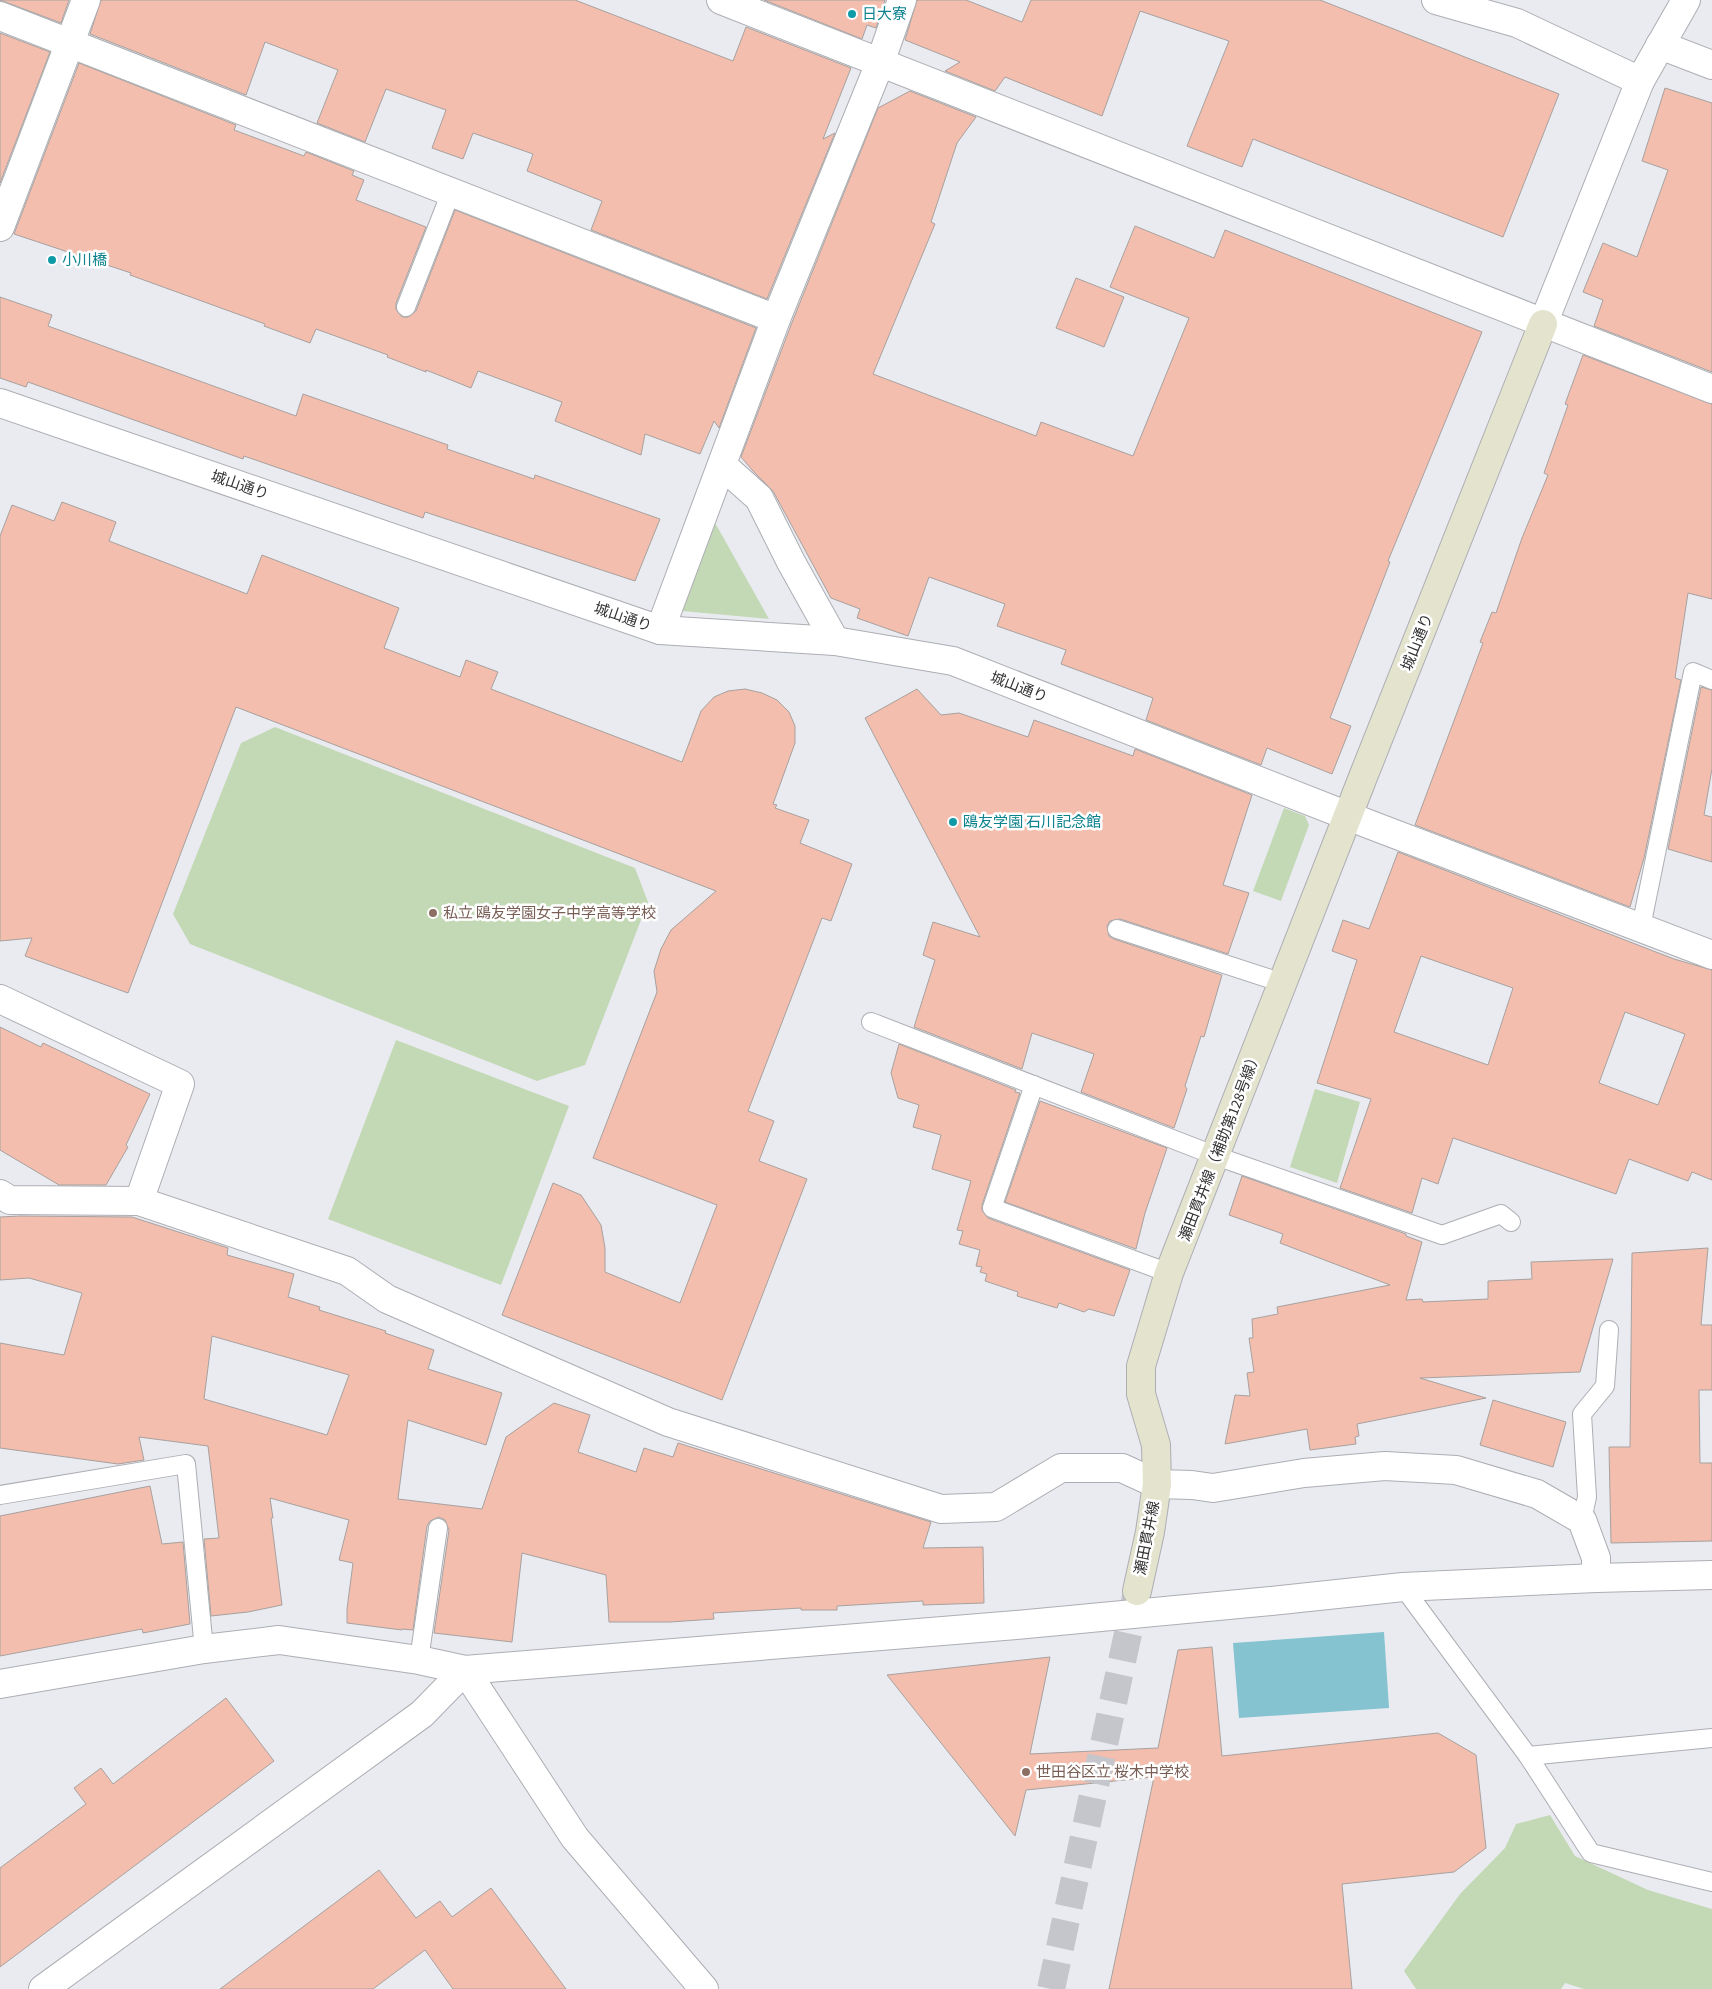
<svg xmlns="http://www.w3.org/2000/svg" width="1712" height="1989" viewBox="0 0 1712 1989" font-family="'Source Sans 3','Noto Sans JP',sans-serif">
	<rect width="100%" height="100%" fill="#eaebf1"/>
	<g fill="#c3d9b5">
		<path d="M714,521L769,619L682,611Z"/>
		<path d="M275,727L635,868L648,902L585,1065L537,1081L190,944L173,914L241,743Z"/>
		<path d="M1284,808L1305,816L1309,825L1281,901L1253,891Z"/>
		<path d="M396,1040L569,1106L501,1285L328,1219Z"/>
		<path d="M1315,1089L1360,1102L1337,1183L1290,1167Z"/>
		<path d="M1550,1815L1575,1856L1648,1890L1712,1909V1989H1584L1565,1983L1561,1989H1416L1404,1971L1460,1894L1505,1848L1516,1824Z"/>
	</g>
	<path fill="#86c3d1" d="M1384,1632L1389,1708L1239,1718L1233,1643Z"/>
	<g fill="#f3bead" stroke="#a7a19f" fill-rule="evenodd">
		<path d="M0,0H69L61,23Z"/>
		<path d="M101,0H575L733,61L746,27L851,68L823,139L835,133L767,299L591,230L602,201L527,171L533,154L473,133L463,159L432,148L446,110L386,89L365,142L317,123L338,70L265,42L246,95L90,34Z"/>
		<path d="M764,0H885L876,28L867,25L862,39Z"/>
		<path d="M917,0H966L1022,22L1031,0H1320L1559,94L1503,237L1253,139L1242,167L1187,146L1229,41L1140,11L1102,116L1005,77L995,91L945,71L960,62L905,40Z"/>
		<path d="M0,33L50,52L0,183Z"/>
		<path d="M79,63L236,125L234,130L304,156L306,152L354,171L352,175L364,180L356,200L426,227L396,303V309L402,317H408L416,311L455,210L756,328L719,428L714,421L700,454L645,434L641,455L555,421L562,402L478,371L471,388L426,370V372L387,357L388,355L316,329L310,343L264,326L265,324L130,275L131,273L14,234Z"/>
		<path d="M1665,88L1712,103V372L1594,326L1603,300L1583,292L1603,243L1637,257L1668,170L1642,161Z"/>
		<path d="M910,91L976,117L957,143L931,222L935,224L873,374L1036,436L1041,422L1133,456L1189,318L1110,287L1135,226L1214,258L1225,230L1482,332L1388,561L1390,562L1330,718L1351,726L1332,774L1267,748L1261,765L1146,720L1153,698L1061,664L1066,650L997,626L1005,604L929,577L908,636L857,618L860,609L831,598L773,491L753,471L741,457L791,325L878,108Z"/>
		<path d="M1076,278L1124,297L1104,347L1056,328Z"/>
		<path d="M0,297L52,315L48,326L296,416L303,394L448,445L447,449L534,479L535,475L660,519L635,581L425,512L423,518L244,456L243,459L28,382L26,387L0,378Z"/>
		<path d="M1583,355L1712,404V599L1688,593L1675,678L1681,680L1644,858L1630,907L1415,825L1483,643L1480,642L1492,612L1496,613L1522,538L1548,475L1544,473L1568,405L1565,404Z"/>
		<path d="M62,502L116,522L109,541L247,594L262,555L399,608L384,648L460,677L466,660L498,672L491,689L682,762L701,711L714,697L728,691L745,689L762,693L777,700L789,712L795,726V743L773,804L777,805L775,808L809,820L800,843L852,864L831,921L822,918L748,1111L774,1121L759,1161L807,1179L722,1400L502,1315L553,1183L581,1195L601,1225L605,1248V1272L680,1303L717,1205L593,1158L657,992L654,971L661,949L671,930L716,891L236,707L128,993L25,956L32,938L0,941V536L12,505L54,521Z"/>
		<path d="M1701,687L1712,690V769L1704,815L1712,817V862L1668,849Z"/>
		<path d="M917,689L941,715L959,713L1028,737L1034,720L1133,756L1135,749L1252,795L1223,885L1249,893L1228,954L1120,919L1110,921L1107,926L1109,936L1114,939L1222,975L1204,1037L1201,1036L1185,1086L1187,1089L1174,1128L1081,1092L1094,1054L1032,1033L1022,1069L914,1027L935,960L923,955L933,922L980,937L865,718Z"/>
		<path d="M1398,852L1674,959L1712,970V1180L1692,1172L1688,1181L1629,1159L1616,1194L1453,1138L1438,1184L1422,1178L1412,1213L1340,1188L1371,1099L1317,1083L1357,960L1332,951L1343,920L1369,929ZM1421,956L1513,988L1488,1065L1394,1032ZM1625,1012L1685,1034L1658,1105L1599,1083Z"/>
		<path d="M0,1027L41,1047L43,1043L150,1094L126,1145L128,1147L106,1185H59L0,1150Z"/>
		<path d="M899,1044L1016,1090L1015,1092L1020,1093L982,1205V1210L988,1218L1130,1270L1114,1316L1089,1309L1084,1312L1059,1303L1057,1308L1017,1296L1018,1292L985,1281L987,1274L980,1272L982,1267L976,1266L980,1250L959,1244L963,1231L957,1230L971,1181L932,1169L941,1135L913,1127L919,1105L898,1098L891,1073Z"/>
		<path d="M1040,1101L1167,1148L1145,1213L1136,1249L1005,1202Z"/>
		<path d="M1242,1176L1406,1234V1236L1422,1242L1406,1300L1422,1299L1423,1302L1488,1299V1281L1532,1279L1531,1262L1613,1259L1580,1372L1420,1378L1486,1398L1357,1424L1359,1436L1355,1437L1356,1444L1310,1450L1307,1429L1225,1444L1235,1395L1250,1396L1247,1373L1254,1372L1249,1338H1253L1252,1319L1278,1314L1277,1307L1390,1285L1280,1243L1283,1234L1229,1215Z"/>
		<path d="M20,1216L132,1217L228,1248L227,1255L294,1274L288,1297L320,1307L319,1310L386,1331L385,1333L434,1350L428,1369L502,1393L486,1445L408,1420L398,1499L482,1509L506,1437L554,1403L590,1415L578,1452L636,1472L644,1448L673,1457L678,1443L931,1522L923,1548L983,1547L984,1603L923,1605V1601L837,1606V1610H801V1608L713,1613L714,1619L670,1622H609L606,1575L522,1553L512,1642L434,1633L449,1530L445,1520L439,1517L430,1521L427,1526L413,1630L402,1629V1630L347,1623V1609L353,1563L339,1560L349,1520L270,1498L273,1518H271L282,1605L248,1612L211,1616L204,1539L219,1538L208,1446L139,1437L144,1460L118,1464L0,1448V1343L64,1355L82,1293L29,1278L0,1280V1217ZM212,1336L349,1375L327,1435L204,1399Z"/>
		<path d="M1708,1248L1701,1325H1712V1390H1699L1700,1463H1712V1541L1611,1543L1609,1447H1630L1632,1253Z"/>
		<path d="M1493,1400L1566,1422L1553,1467L1480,1445Z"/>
		<path d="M150,1486L162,1544L183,1542L190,1624L143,1633L142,1629L0,1656V1516Z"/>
		<path d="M1212,1647L1222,1756L1438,1733L1476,1755L1486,1848L1454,1872L1342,1884L1352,1989H1109L1154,1777L1026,1790L1015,1836L887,1675L1050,1657L1030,1754L1158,1748L1178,1650Z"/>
		<path d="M226,1698L274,1761L0,1967V1868L86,1804L74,1788L101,1768L113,1784Z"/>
		<path d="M379,1870L416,1918L440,1901L452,1917L491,1888L566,1989H453L425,1950L373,1989H220Z"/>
	</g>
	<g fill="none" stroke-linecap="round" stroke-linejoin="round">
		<path stroke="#c5c6cb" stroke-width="28" stroke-dasharray="28 14" stroke-linecap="butt" d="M1051,1989L1137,1592"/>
		<defs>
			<g id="service">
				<path d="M406,307L451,192"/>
				<path d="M1641,927L1693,672L1712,680"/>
				<path d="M1117,929L1283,983"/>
				<path d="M871,1022L1216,1156L1442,1235L1501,1214L1511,1222"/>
				<path d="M1034,1085L992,1208L1169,1273"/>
				<path d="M0,1495L186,1464L204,1649"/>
				<path d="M1582,1520L1587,1497L1582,1414L1605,1386L1609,1330"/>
				<path d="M1403,1587L1528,1756L1591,1853L1712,1882"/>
				<path d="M419,1660L438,1528"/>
				<path d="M1528,1756L1712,1738"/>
			</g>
			<g id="minor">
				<path d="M1436,0L1517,23L1640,81"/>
				<path d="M0,16L776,319"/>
				<path d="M1660,45L1712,65"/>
				<path d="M0,227L86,0"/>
				<path d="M1543,324L1640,81L1686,0"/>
				<path d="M722,465L759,498L791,562L835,641"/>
				<path d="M660,630L776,319L880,63L902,0"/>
				<path d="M0,999L180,1084L139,1201"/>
				<path d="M0,1194L10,1200L139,1201L347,1271L387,1299L668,1422L941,1509L996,1507L1061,1468H1122L1157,1484L1192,1485L1213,1488L1304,1473L1385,1466L1456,1470L1537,1494L1582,1520L1596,1558V1578"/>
				<path d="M0,1684L204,1649L279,1640L419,1660L465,1670L1016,1625L1271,1601L1403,1587L1596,1578L1712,1575"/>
				<path d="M43,1989L422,1714L465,1670L575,1838L704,1989"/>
			</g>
			<g id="tertiary">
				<path d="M721,0L1712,389"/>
				<path d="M0,403L660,630L835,641L953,661L1371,825L1712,955"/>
			</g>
			<path id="secondary" d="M1137,1591L1150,1532L1157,1484L1156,1445L1141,1394V1366L1169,1273L1363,777L1543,324"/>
		</defs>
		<use href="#service" stroke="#acaeb3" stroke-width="20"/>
		<use href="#minor" stroke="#acaeb3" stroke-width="30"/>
		<use href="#tertiary" stroke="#acaeb3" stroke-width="30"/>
		<use href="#secondary" stroke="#acaeb3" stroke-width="30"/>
		<use href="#service" stroke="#fff" stroke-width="18"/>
		<use href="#minor" stroke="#fff" stroke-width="28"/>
		<use href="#tertiary" stroke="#fff" stroke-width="28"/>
		<use href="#secondary" stroke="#e4e4ce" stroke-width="28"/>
	</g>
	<g fill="#0f9aa8" stroke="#fff" stroke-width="2">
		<circle cx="852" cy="14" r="5"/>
		<circle cx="52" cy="260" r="5"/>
		<circle cx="953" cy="822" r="5"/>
	</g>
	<g fill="#8d6e63" stroke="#fff" stroke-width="2">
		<circle cx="433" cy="913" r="5"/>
		<circle cx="1026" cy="1772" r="5"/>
	</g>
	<g text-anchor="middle" stroke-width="5" stroke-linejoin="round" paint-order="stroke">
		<g font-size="15" fill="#0d838f" stroke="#fff" text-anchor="start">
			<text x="862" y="19">日大寮</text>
			<text x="62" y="265">小川橋</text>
			<text x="963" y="827">鴎友学園 石川記念館</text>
		</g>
		<g font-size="15" fill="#323234" stroke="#fff">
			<text transform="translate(240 485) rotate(19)" y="5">城山通り</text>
			<text transform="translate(623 617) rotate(19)" y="5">城山通り</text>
			<text transform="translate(1417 642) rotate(-68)" y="5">城山通り</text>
			<text transform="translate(1019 687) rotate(21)" y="5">城山通り</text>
			<text transform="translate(1220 1146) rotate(-69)" y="5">瀬田貫井線（補助第128号線）</text>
			<text transform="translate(1147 1538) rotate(-79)" y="5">瀬田貫井線</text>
		</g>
		<g font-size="15" fill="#785e54" stroke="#fff" text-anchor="start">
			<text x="443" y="918">私立 鴎友学園女子中学高等学校</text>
			<text x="1036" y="1777">世田谷区立 桜木中学校</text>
		</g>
	</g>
</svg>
